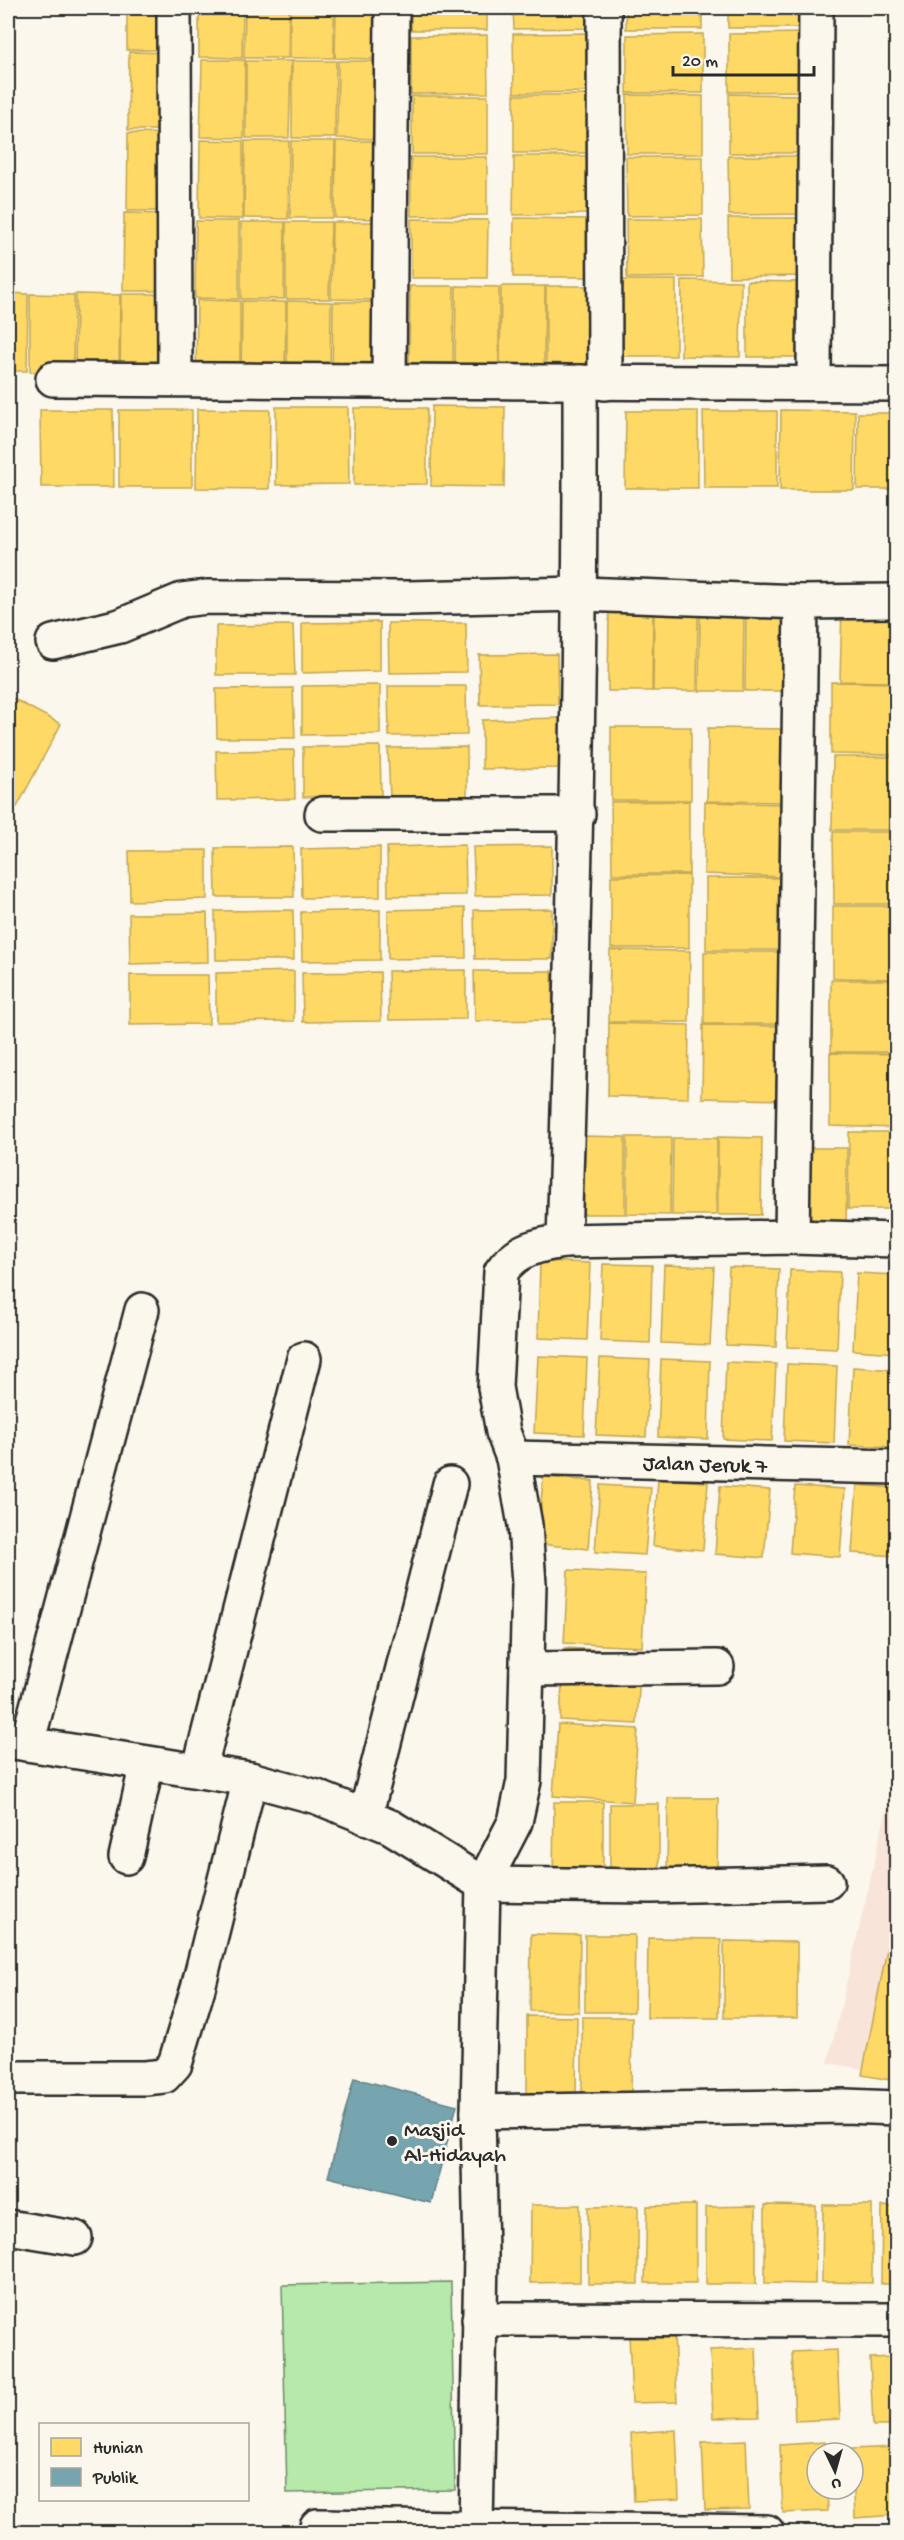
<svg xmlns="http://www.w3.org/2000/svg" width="904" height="2540" viewBox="0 0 904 2540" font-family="'Gochi Hand',sans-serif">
	<rect width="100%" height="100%" fill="#fbf7ec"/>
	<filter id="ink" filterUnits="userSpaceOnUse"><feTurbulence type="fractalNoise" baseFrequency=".0167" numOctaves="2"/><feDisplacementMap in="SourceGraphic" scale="12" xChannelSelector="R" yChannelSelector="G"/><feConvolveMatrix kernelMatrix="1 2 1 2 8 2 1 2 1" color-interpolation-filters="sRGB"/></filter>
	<g filter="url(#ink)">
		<path fill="#f8e4d9" d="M894,1777L896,1778V2075L828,2063Z"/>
		<path fill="#b6e9aa" stroke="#708a6a" stroke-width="1.5" d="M451,2282L455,2490L287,2493L282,2285Z"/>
		<g fill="#ffd966" stroke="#bfa554" stroke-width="1.5">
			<rect x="127" y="8" width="44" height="42"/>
			<path d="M199,8H243L242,58L199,57Z"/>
			<path d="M245,8H289L288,58H244Z"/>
			<rect x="290" y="8" width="44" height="50"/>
			<path d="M336,8H379V59L335,58Z"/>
			<rect x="411" y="8" width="76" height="22"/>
			<path d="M513,8H589V28L514,29Z"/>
			<rect x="626" y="8" width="76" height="21"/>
			<path d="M728,8H804L805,28H728Z"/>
			<path d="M589,33L590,92L514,93L513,34Z"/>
			<path d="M805,33V91L729,92V34Z"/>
			<path d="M703,34V93H627V35Z"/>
			<path d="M487,35L488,93L411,94V36Z"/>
			<path d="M129,52L173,53L172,130H128Z"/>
			<path d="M202,60H245L244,138L200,137Z"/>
			<path d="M246,61H291L289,138H246Z"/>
			<path d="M292,61H336L335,138H292Z"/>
			<path d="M338,61H381V139L337,138Z"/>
			<path d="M729,94L806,95L805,153H729Z"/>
			<rect x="514" y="95" width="76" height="58"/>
			<path d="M627,95L703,96V154H627Z"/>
			<rect x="412" y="96" width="76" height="58"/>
			<path d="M128,133L172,134L171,211H127Z"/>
			<path d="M200,140L243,141V219L199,218Z"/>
			<path d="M245,141H289L288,219L244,218Z"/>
			<path d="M291,141H335L333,218H290Z"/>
			<path d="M336,141H380L379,219L335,218Z"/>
			<path d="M514,156H590V214L513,215Z"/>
			<path d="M728,156H805V214L729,215Z"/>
			<path d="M411,157H487V215L411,216Z"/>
			<path d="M626,157H703V215L627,216Z"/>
			<path d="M124,213L168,214L167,291H123Z"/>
			<path d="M514,218L590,219V277H513Z"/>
			<path d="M728,218H805V276L729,277Z"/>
			<path d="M411,219L488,220L487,278H411Z"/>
			<path d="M626,219H702L703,277L627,278Z"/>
			<path d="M196,221H239V299L195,298Z"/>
			<path d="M241,222H285L284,299H241Z"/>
			<path d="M286,222H331L329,299H286Z"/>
			<path d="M332,222H376L375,300L331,299Z"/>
			<rect x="618" y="280" width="58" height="76"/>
			<path d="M682,280L741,281L740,357L681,356Z"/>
			<path d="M747,281L806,282L805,357H747Z"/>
			<path d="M410,286H454L453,363H409Z"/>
			<path d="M456,286L499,287V364H455Z"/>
			<path d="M501,286H545L544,364L500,363Z"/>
			<path d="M546,286H590L589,364L546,363Z"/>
			<path d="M8,293L28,294L27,371H8Z"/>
			<path d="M30,294L74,295L73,372H30Z"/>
			<path d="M76,294L120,295L119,372L75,371Z"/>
			<path d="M121,294H165L164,372H120Z"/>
			<path d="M197,300L240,301V378H196Z"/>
			<path d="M242,301L286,302L285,379H241Z"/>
			<path d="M287,301L331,302L330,379H287Z"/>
			<path d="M333,302H377L376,379H332Z"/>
			<path d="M432,406L505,407L504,487L431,486Z"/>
			<path d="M276,407H348L349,484L276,485Z"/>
			<path d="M354,408H427V484L354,485Z"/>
			<path d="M197,409L270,410L269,489L196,488Z"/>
			<path d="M40,410H113L114,487H41Z"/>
			<rect x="119" y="410" width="73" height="77"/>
			<path d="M781,410L855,411L854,490H780Z"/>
			<path d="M626,411H698V488H625Z"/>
			<path d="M703,411H777V488H704Z"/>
			<path d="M858,413H896V489H857Z"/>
			<path d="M842,604H891L890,682L840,681Z"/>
			<path d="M609,613L653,614L652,691H608Z"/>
			<path d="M654,613H698L697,691H653Z"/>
			<path d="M700,613H744L743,691H699Z"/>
			<path d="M746,613L789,614L788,691H745Z"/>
			<path d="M380,622V671L302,673V623Z"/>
			<path d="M388,623H466L467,672L389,673Z"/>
			<path d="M293,625L295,675H216V626Z"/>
			<path d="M557,654L558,704L480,705L479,655Z"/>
			<path d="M831,682L896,683V755L831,754Z"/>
			<path d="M380,685V734L302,735V686Z"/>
			<path d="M388,686H466L467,735L389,736Z"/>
			<path d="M293,688L295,738H217L216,689Z"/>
			<path d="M8,696L61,724L17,807L8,802Z"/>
			<path d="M560,718V768L482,769V720Z"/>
			<rect x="611" y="727" width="80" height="73"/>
			<path d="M708,728L786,729L784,802L707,801Z"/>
			<path d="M380,746L381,795L303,797V747Z"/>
			<path d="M467,747V796L390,798L388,748Z"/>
			<path d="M294,750L295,799L217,800L216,751Z"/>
			<path d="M833,757H896V830H832Z"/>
			<path d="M689,801V874H612L611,802Z"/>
			<path d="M705,802L785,804L784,877L704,874Z"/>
			<path d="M833,832H896V904H834Z"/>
			<path d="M465,845L466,895L388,896L387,847Z"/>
			<path d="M552,846V895L475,896L473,847Z"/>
			<path d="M293,847L294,897H216L215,848Z"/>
			<path d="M380,847V897L302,898L301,849Z"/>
			<path d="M207,850V899L130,901L129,851Z"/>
			<path d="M689,875V948H611V876Z"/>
			<rect x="706" y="878" width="78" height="72"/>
			<path d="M833,906H896V979L833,978Z"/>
			<path d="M465,908L466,958L388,959V910Z"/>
			<path d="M552,909V959H475L474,910Z"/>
			<path d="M293,910L294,960H216L215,911Z"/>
			<path d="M380,910V960L302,961L301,912Z"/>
			<path d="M207,913L208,962L130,964L129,914Z"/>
			<path d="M610,950L690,951L689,1022H609Z"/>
			<rect x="704" y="952" width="80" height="72"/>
			<path d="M466,970V1019L389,1020L388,971Z"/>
			<path d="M294,971V1021L216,1022V973Z"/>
			<path d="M474,971H552L553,1020L475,1021Z"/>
			<path d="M380,972L381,1021L303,1022L302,973Z"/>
			<path d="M130,975H208L209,1024L130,1025Z"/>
			<rect x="831" y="980" width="65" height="72"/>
			<path d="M609,1023L689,1025L688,1098L608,1096Z"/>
			<path d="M703,1025L783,1026L782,1100L702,1098Z"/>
			<path d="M830,1053L896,1054V1128L830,1126Z"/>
			<path d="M849,1132H896V1209H848Z"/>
			<path d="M582,1136L625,1137V1214H581Z"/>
			<path d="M627,1137H671L670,1215L627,1214Z"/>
			<path d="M718,1137L762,1138L761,1215H718Z"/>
			<path d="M673,1138H717L716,1215H672Z"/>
			<path d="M803,1148H847L846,1225H802Z"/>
			<path d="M540,1261L590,1263L587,1340L538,1338Z"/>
			<path d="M603,1264L652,1265L650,1343L600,1341Z"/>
			<path d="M664,1265L714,1267L710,1345L661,1343Z"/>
			<path d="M729,1267L779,1269L776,1347L726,1345Z"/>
			<path d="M790,1270L840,1272L837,1349L787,1347Z"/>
			<path d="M857,1273L896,1275V1353L853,1350Z"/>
			<path d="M538,1356L587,1358L584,1435L534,1433Z"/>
			<path d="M600,1358L650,1360L646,1437L596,1435Z"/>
			<path d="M661,1359L710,1361L708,1439L658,1437Z"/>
			<path d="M726,1362L776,1364L772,1441L723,1439Z"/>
			<path d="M787,1364L837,1366L834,1443L784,1441Z"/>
			<path d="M853,1367L896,1370V1447L849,1445Z"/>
			<path d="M543,1477L593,1481L588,1549L538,1544Z"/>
			<path d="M658,1479L708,1482L703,1550L653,1546Z"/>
			<path d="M600,1485L651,1488L645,1555L595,1552Z"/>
			<path d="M857,1485L896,1488V1556L852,1553Z"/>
			<path d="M720,1486L770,1490L764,1558L715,1554Z"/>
			<path d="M795,1486L845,1489L840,1557L790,1553Z"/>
			<path d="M568,1570L646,1574L642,1647L564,1643Z"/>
			<path d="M564,1648L641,1652L637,1724L560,1720Z"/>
			<path d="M558,1724L638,1729L633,1802L553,1796Z"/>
			<path d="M668,1798H718L717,1875H667Z"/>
			<path d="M554,1802H603V1879H553Z"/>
			<rect x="610" y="1804" width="49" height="78"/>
			<path d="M896,1904V2081L862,2075Z"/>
			<path d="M531,1934L580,1935L579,2012L530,2011Z"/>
			<path d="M585,1935H635L634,2012H585Z"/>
			<path d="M648,1938L721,1939L719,2018H647Z"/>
			<path d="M724,1941L797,1942V2018H724Z"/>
			<path d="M527,2016L577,2017L576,2095L527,2094Z"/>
			<path d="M582,2017H632L631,2095H582Z"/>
			<path d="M531,2205H580V2282L530,2283Z"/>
			<path d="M696,2205V2283H645L647,2206Z"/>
			<path d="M765,2205L816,2206L815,2284L765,2283Z"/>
			<path d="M823,2205H872V2283L822,2282Z"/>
			<path d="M638,2206V2284H588V2207Z"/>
			<path d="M756,2206V2284H706V2207Z"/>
			<path d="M882,2206L896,2207V2284H881Z"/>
			<path d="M674,2333L677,2402L632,2403L629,2335Z"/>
			<path d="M756,2348L759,2417L713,2418L710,2350Z"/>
			<path d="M837,2350L840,2419L795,2421L792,2352Z"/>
			<path d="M896,2357V2426H873L870,2358Z"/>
			<path d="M676,2430L679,2499L634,2501L631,2433Z"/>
			<path d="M746,2440L749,2509L705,2510L702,2442Z"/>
			<path d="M825,2442L826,2453H817V2489H827L828,2511L783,2513L780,2445Z"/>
			<path d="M896,2447V2515L855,2518L852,2449Z"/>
		</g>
		<path fill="#76a5af" stroke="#608087" stroke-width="1.5" d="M354,2078L457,2105L431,2203L328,2177Z"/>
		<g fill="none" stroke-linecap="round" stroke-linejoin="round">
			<defs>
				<g id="street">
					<path d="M174,8L175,379"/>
					<path d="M604,8L605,383"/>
					<path d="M53,379L896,384"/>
					<path d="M389,382L392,8"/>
					<path d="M814,383L816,8"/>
					<path d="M53,642L120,626L182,600L207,597L408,598L581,594L801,602L896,601"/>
					<path d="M322,814H578"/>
					<path d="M792,1237L801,602"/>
					<path d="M564,1241C573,955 581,669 580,382"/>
					<path id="s1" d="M513,1458L896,1467"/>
					<path d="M527,1669L717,1667"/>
					<path d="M8,1741L250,1779L317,1797L391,1827L483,1884L651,1886L827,1882"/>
					<path d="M27,1744L142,1310"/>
					<path d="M199,1771L304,1359"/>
					<path d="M365,1817L450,1484"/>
					<path d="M126,1857L147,1763"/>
					<path d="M8,2078H145L164,2076L175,2064L198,1988L250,1779"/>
					<path d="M478,2112L845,2106L896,2108"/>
					<path d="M8,2227L75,2238"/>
					<path d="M479,2319L896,2320"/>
					<path d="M317,2526L767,2532"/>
					<path d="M476,2528L481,2255L478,2112L483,1884L515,1822L524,1781L529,1584L525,1525L513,1458L503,1432L495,1387L501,1272C516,1249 538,1245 564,1241L792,1237L896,1240"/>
				</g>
			</defs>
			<use href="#street" stroke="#2b2b2b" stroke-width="38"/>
			<use href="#street" stroke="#fbf7ec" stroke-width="33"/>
		</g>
	</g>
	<circle fill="#2b2b2b" stroke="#fbf7ec" stroke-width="2" cx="392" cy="2141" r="6"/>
	<g text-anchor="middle" stroke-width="6" stroke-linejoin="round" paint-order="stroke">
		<g font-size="22" fill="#2b2b2b" stroke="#fbf7ec">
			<text dy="8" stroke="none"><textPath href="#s1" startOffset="192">Jalan Jeruk 7</textPath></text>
		</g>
		<g font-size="22" fill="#2b2b2b" stroke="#fbf7ec" text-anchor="start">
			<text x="404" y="2136">Masjid<tspan x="404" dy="25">Al-Hidayah</tspan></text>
		</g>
	</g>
	<rect width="904" height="2540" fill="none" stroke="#fbf7ec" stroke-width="30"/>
	<rect x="15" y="15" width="874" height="2510" fill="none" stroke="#2b2b2b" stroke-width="2" filter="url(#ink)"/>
	<rect x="39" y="2423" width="210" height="78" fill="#fbf7ec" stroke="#a8a59f" stroke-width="1.5"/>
	<rect x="51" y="2438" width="30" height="18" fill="#ffd966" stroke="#a8a59f" stroke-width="1.5"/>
	<text x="93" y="2453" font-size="18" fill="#2b2b2b">Hunian</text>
	<rect x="51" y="2468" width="30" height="18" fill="#76a5af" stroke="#a8a59f" stroke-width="1.5"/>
	<text x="93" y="2483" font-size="18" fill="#2b2b2b">Publik</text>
	<g transform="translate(835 2471) rotate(175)"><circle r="28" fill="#fbf7ec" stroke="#a8a59f" stroke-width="1.5"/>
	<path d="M0-4.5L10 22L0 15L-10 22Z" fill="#2b2b2b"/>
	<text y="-9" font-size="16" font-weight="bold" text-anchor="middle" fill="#2b2b2b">U</text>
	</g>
	<path d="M673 66v9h141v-9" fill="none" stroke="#2b2b2b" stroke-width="3"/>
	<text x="682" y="66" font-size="18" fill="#2b2b2b" stroke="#fbf7ec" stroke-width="4.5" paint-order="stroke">20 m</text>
</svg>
